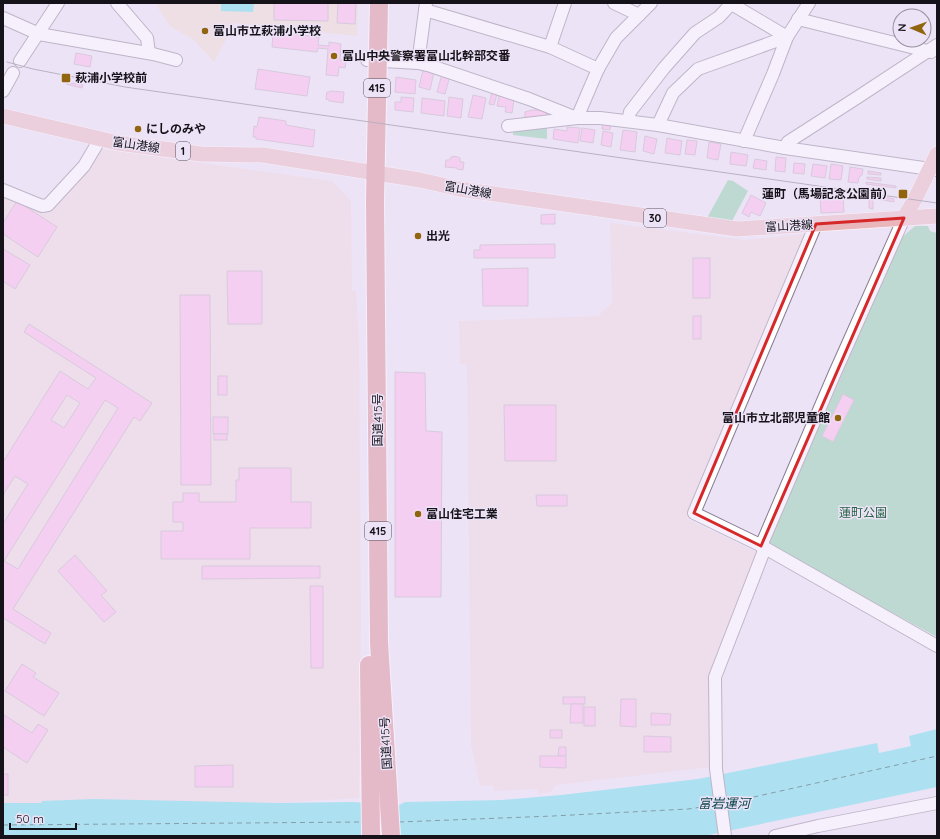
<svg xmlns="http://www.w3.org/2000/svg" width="940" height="839" viewBox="0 0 940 839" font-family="Quicksand,'Noto Sans JP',sans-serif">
	<rect width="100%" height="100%" fill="#ede3f7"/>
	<g fill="#f0d6dc">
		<path d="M102,149L332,181L351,201L352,291H356L359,346L361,616L359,798L276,803L42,801L41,803H3V192L41,208L84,174Z"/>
		<path d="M610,223L745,240L802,234L805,236L687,519L759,553L711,675V767L556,785L551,792L539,794L537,789L494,791L493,785L480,786L471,745L467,365L460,364L459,321L598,316L612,303Z"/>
	</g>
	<path fill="#eed9cb" d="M155,3H358L357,36L235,23L214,62L194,40L170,26Z"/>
	<g fill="#85cda3">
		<path d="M547,127V139L513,135V130Z"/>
		<path d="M728,180L733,181L748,191L732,221L707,218Z"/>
		<path d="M915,226H928L930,231L937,233V637L768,545L901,238Z"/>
	</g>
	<g fill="#60dde8">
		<path d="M221,3H254L253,12L221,11Z"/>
		<path d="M937,729V787L704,836H3V803H41L42,801L94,799L276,803L353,802L399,805L405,802L502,800L561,795L698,779L877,743L879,753L911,746L909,736Z"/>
	</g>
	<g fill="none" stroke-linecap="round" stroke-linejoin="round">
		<g stroke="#0c464b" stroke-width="1" stroke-dasharray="5 4" stroke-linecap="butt">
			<path d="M727,803L937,756"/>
			<path d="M399,822L553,816L688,809L716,805"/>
			<path d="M3,825L362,822"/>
		</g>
	</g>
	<g fill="#ffb5ec" stroke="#beabb9" fill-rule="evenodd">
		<path d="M274,3H328V21L274,20Z"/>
		<path d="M338,3H356L355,24L337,23Z"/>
		<path d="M273,32L319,37L318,45L329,46V42L341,44L340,60L346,61L345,68L339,67L338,76L326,75L328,49L318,48L317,52L272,47Z"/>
		<path d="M76,53L92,56L90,67L74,64Z"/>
		<path d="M258,69L310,77L307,96L255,89Z"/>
		<path d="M423,70L434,72L430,90L419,87Z"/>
		<path d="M75,72L92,76L91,79L74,75Z"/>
		<path d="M442,74L450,76L445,94L437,92Z"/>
		<path d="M396,77L416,80L415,94L395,92Z"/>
		<path d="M66,82L83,85L82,88L66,84Z"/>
		<path d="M330,91L344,92L343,103L329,101V100L326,99L327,92H330Z"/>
		<path d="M492,92L497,94L494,105L489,104Z"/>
		<path d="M473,95L486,98L482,119L468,117Z"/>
		<path d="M499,96L514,99L512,113L505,112L506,107L497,106Z"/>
		<path d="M401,97L414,98L413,112L395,110V102H401Z"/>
		<path d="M449,97L463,99L461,118L447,116Z"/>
		<path d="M422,98L445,101L444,116L421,113Z"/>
		<path d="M532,110H546L547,116L525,119V112Z"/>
		<path d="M259,117L286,121V125L315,130L313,147L256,139V137H253L254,126L257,127Z"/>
		<path d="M603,122L611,123L610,130L602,129Z"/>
		<path d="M567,127L580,128L578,143L553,139L554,129L567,131Z"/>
		<path d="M582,128L595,130L593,143L580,141Z"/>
		<path d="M623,130L637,132L635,152L620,150Z"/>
		<path d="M603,131L613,133L611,147L601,145Z"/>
		<path d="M645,136L657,139L654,154L643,151Z"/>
		<path d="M667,138L682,141L680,155L665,153Z"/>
		<path d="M687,140L697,141L695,155L685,154Z"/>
		<path d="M709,142L721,144L718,160L707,158Z"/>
		<path d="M731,152L748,155L746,166L730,164Z"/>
		<path d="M453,156L458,157L460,158V162H464L463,170L457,169V168L445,167L446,160H450L451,157H453Z"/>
		<path d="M776,157L786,158L785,172L775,171Z"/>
		<path d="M755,159L767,161L766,170L753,168Z"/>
		<path d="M794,163L805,164L804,174L793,173Z"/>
		<path d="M813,164L827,166L825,178L811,176Z"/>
		<path d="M831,164L843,166L841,180L829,179Z"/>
		<path d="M850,167L863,169L862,175L859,177L858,183L848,182Z"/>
		<path d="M868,171L881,173V175L868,174Z"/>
		<path d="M867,177L881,178V181L867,179Z"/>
		<path d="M866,182L896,186V188L866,184Z"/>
		<path d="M751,195L766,203L760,216L751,212L749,217L742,213Z"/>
		<path d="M843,195L844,212L821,213L820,197Z"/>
		<path d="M878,196L894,199V202L877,199Z"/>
		<path d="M869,200H873V209L869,208Z"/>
		<path d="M17,201L57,227L38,257L3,234V223Z"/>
		<path d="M555,214V224H541V215Z"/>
		<path d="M555,244V258H474V250H480V245Z"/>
		<path d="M3,249L30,265L15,289L3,281Z"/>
		<rect x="693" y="258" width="17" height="40"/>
		<path d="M528,268V306H483L482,269Z"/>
		<path d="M227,271H262V324H228Z"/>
		<path d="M180,295H210L211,485H181Z"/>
		<rect x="693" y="316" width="8" height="23"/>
		<path d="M29,324L152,403L140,421L134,417L13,609L51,633L45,644L3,618V524L28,484L15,476L3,495V462L60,371L88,389L96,378L24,332ZM67,395L80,403L64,428L51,420ZM105,400L118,408L18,569L4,561Z"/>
		<path d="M395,372L425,373L426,431L442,432L441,597H395Z"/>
		<rect x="218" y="376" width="9" height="19"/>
		<path d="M843,394L854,400L833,442L822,436Z"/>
		<path d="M504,405H556V461H505Z"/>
		<rect x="213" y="417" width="15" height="17"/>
		<rect x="214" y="434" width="13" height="6"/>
		<path d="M239,468H291V502H311V528H250V559H161V531H183V522H173V502H183V493H199V502H236V480H239Z"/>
		<path d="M536,495H567V506H537Z"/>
		<path d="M75,555L107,591L101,595L116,612L104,622L58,571Z"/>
		<path d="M202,566H320V578L202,579Z"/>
		<path d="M310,586H323V668H311Z"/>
		<path d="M22,664L36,673L33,677L59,693L44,716L5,691Z"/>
		<rect x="563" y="697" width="22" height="7"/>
		<path d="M621,699H636V727L620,726Z"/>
		<path d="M571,704H583V723H570Z"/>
		<rect x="584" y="707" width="11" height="19"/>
		<path d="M651,713L671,714L670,725H651Z"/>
		<path d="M4,715L32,733L38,724L48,730L27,763L3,747Z"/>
		<rect x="550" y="730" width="12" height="8"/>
		<path d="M644,736L671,737V752H644Z"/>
		<path d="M559,747H566V756H558Z"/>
		<path d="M540,756H566V768L540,767Z"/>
		<path d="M233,765V787H195V766Z"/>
		<rect x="3" y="774" width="5" height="21"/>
	</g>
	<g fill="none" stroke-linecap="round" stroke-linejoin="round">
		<defs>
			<g id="minor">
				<path d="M117,3L147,38L149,53"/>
				<path d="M565,3L550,47L598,69L577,118"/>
				<path d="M614,3L639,15"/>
				<path d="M730,3L787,37"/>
				<path d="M425,10L550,47"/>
				<path d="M3,18L39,34L153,54L176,60"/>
				<path d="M798,19L931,52"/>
				<path d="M367,60L418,63L431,66L529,99L574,117"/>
				<path d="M20,61L58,3"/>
				<path d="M418,63L426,3"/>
				<path d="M598,69L616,38L651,3"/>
				<path d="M3,91L13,73"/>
				<path d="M628,121L630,112L664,68L695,33L719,17L732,3"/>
				<path d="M658,125L673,93L698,69L787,37"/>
				<path d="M508,126L577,118H600L658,125L785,148L788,142L858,97L937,45"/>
				<path d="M744,141L773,74L787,37L809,3"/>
				<path d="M785,148L937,170"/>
				<path d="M3,190L42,206L48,205L84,166L100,139"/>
				<path d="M816,224L694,513L758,544L937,646"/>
				<path d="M761,546L834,375L904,218"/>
				<path d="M725,836L716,769L715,677L765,548"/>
				<path d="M775,836L818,826L937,803"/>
			</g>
			<g id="major">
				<path d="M3,116L118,143L201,154L263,155L420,180L460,189L737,229L937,216"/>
				<path d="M904,218L915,199L937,154"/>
			</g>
			<g id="highway">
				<path d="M379,3L375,201L379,642L391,836"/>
				<path d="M369,665L371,836"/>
			</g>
		</defs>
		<use href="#minor" stroke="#877d8f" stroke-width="14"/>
		<use href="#major" stroke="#fff" stroke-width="16"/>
		<use href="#highway" stroke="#fff" stroke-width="20"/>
		<use href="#minor" stroke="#fff" stroke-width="12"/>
		<use href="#major" stroke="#e9b6bc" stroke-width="15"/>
		<use href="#highway" stroke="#da858f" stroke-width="18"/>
		<path stroke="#7b7481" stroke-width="1" d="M7,62L33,69L125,87L937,203"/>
	</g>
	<path d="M0 0H940V839H0ZM904,218L761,546L694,513L816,224Z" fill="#ede3f7" fill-opacity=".55" fill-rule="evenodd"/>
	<path fill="none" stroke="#d62828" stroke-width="3" stroke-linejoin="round" d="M904,218L761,546L694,513L816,224Z"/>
	<g fill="#91640e" stroke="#ede3f7" stroke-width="1.5">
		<circle cx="205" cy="31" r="4"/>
		<circle cx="334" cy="56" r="4"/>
		<rect x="61" y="73" width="10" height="10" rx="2"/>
		<circle cx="138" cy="129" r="4"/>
		<rect x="898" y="189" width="10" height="10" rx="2"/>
		<circle cx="418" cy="236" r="4"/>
		<circle cx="838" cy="418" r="4"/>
		<circle cx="418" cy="514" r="4"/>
	</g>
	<g text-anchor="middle" stroke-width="3" stroke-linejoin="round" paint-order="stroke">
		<g fill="#ede3f7" stroke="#56515c" stroke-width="1">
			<rect x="364" y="79" width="26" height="18" rx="3"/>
			<rect x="176" y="142" width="14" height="18" rx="3"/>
			<rect x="644" y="209" width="22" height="18" rx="3"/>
			<rect x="365" y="522" width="26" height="18" rx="3"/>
		</g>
		<g font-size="11" font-weight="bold" fill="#161219">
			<text x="377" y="92">415</text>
			<text x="183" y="155">1</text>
			<text x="655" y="222">30</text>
			<text x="378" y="535">415</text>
		</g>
		<g font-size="12" font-weight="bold" fill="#161219" stroke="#ede3f7" text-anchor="start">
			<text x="213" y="35">富山市立萩浦小学校</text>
			<text x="342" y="60">富山中央警察署富山北幹部交番</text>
			<text x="75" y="82">萩浦小学校前</text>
			<text x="146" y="133">にしのみや</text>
			<text x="894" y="198" text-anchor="end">蓮町（馬場記念公園前）</text>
			<text x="426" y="240">出光</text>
			<text x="830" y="422" text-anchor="end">富山市立北部児童館</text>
			<text x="426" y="518">富山住宅工業</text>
		</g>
		<g font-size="12" fill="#161219" stroke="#ede3f7">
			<text transform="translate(136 145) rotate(8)" y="4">富山港線</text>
			<text transform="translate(468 190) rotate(10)" y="4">富山港線</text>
			<text transform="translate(789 226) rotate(-3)" y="4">富山港線</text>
			<text transform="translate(378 420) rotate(-90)" y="4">国道415号</text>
			<text transform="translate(386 743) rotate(-93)" y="4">国道415号</text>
		</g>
		<g font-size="12" fill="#236241" stroke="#ede3f7">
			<text x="863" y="517">蓮町公園</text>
		</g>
		<g font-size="13" font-style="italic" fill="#0c464b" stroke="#ede3f7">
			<text x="724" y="808">富岩運河</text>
		</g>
	</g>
	<rect width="940" height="839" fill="none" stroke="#161219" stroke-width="8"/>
	<g transform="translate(912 28) rotate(272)"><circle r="19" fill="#ede3f7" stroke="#978f9e"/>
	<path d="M0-3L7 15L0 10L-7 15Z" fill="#91640e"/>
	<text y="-6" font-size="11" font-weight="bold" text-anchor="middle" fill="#161219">N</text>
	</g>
	<path d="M10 823v6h66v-6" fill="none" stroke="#161219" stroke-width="2"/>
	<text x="16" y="823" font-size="12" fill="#161219" stroke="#ede3f7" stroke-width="3" paint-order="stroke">50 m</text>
</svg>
